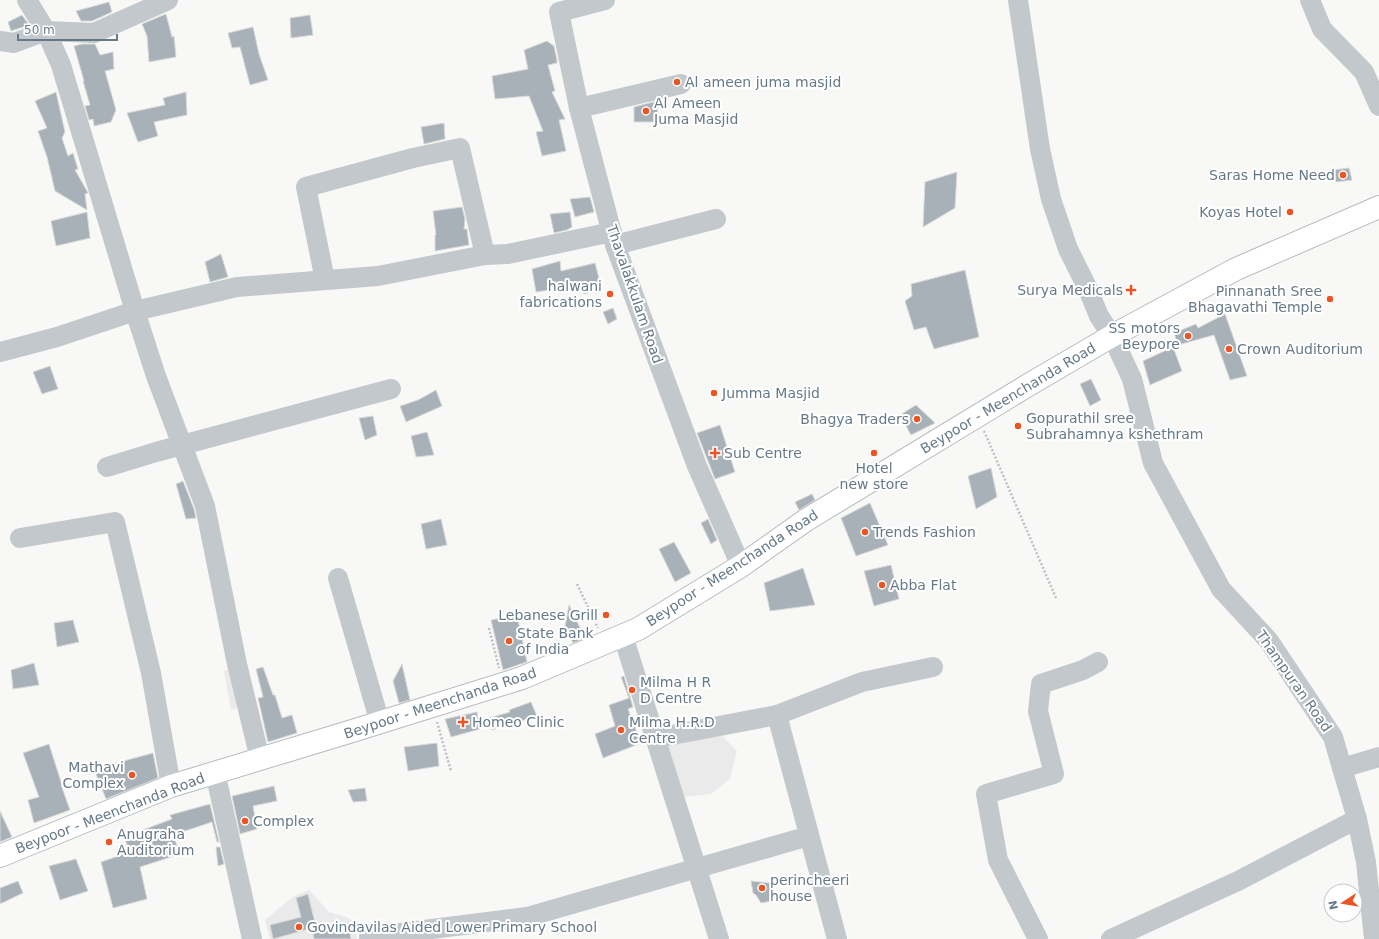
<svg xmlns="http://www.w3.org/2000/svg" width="1379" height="939" viewBox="0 0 1379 939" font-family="'DejaVu Sans',sans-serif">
	<rect width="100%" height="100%" fill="#f8f9f6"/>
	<g fill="#e9eae9">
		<path d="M247,666L254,704L231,710L224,671Z"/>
		<path d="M722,736L737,751L730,779L711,794L674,798L666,754L671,741Z"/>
		<path d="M309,890L329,912L346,917L357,923V939H270L265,920L294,896Z"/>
	</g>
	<g fill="#a8b1b8" stroke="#dadad8">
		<path d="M109,2L112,12L92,21H81L76,11Z"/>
		<path d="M166,14L172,37L174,36L176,57L149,62L147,36L142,24Z"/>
		<path d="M22,15L29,25L11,31L8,22Z"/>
		<path d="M310,15L313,35L291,38L290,18Z"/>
		<path d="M253,27L259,54L268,80L250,85L240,47L232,48L228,33Z"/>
		<path d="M547,41L554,46L557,60V63L548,65L555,91L552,92L565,119L559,120L566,151L542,156L536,132L543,131L529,96L495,99L492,76L528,69L524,50Z"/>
		<path d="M82,44H95L100,55L113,52L114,69L105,71L116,110L111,122L94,126L93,119L89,120L85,106L90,105L83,81H84L74,46Z"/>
		<path d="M56,92L65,132L62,138L68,156L73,153L78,169L75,170L87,191L88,193L85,194L87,210L55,191L47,157L38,131L47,128L35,101Z"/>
		<path d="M186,92L187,115L154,122L158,136L138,142L127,113L165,105L163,98Z"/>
		<path d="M657,101L658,122H634V107Z"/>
		<path d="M444,123L445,139L424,144L421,127Z"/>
		<path d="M1349,168L1352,180L1336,182L1333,170Z"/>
		<path d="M957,172L955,208L923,227L925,182Z"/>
		<path d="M590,197L594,212L575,217L570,199Z"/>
		<path d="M462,207L465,219L464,229H467L469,245L435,251V235H436L433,211Z"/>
		<path d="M87,212L90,238L56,246L51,221Z"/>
		<path d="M570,212L572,227L567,230L554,233L550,214Z"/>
		<path d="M221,254L228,277L210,282L205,262Z"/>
		<path d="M560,261L561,271L595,263L602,290L584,294L581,285L536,292L532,269Z"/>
		<path d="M965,270L979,337L934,349L926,327L914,330L905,301L912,296L911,284Z"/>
		<path d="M613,308L617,319L608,324L603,312Z"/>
		<path d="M1225,314L1247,376L1230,380L1214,335L1178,345L1174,333L1196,324L1198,328Z"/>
		<path d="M1173,347L1182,371L1150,385L1143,361Z"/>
		<path d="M50,366L58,389L42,394L33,372Z"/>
		<path d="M1091,379L1101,400L1090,406L1080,384Z"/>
		<path d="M436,390L442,406L406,422L400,406L418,400Z"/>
		<path d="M916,405L935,423L911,435L900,415Z"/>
		<path d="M373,416L377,435L365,440L359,418Z"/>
		<path d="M720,425L735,472L715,479L697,433Z"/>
		<path d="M427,432L434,455L416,457L411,436Z"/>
		<path d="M991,468L997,497L976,509L968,476Z"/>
		<path d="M183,481L194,509L196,518L186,519L176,484Z"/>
		<path d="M812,494L815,500L799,510L795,502Z"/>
		<path d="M870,503L888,545L856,556L841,518Z"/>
		<path d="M441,519L447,545L426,549L421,524Z"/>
		<path d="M708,519L717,540L711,544L701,523Z"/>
		<path d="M674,542L691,573L675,582L659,549Z"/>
		<path d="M891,565L899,599L874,606L864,571Z"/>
		<path d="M803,568L815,605L770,611L764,583Z"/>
		<path d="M569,605L585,638L573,643L565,626Z"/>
		<path d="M517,615L527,662L503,670L491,620Z"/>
		<path d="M73,620L79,642L57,647L54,623Z"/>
		<path d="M34,663L39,685L13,689L11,670Z"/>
		<path d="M402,664L410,700L399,703L393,681Z"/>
		<path d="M263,667L273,695H275L282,718L292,715L297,733L268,742L258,698L263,697L256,669Z"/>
		<path d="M624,676L633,707L628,709L641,743L603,758L595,734L615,726L609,705L629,698L621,677Z"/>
		<path d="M531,702L537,716L492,730L489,718L510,712L509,710Z"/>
		<path d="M477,712L480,729L451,737L445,719Z"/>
		<path d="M437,743L439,766L408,771L404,747Z"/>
		<path d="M49,744L62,785H61L70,810L34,823L28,800L39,797L23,753Z"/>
		<path d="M153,753L158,778L106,799L94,769Z"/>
		<path d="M274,786L277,801L253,806L257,829L240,834L232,796Z"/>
		<path d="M365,788L367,801L353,802L348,790Z"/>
		<path d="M210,804L219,842H217L212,822L173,835L180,854L140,867L147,899L113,908L101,862L130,852L124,837L172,819L170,815Z"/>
		<path d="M0,811L12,837L0,842Z"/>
		<path d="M216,847H220L224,864L218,866Z"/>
		<path d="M76,859L88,891L60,900L49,866Z"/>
		<path d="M18,881L23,893L0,904V888Z"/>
		<path d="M751,881L770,883L778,900L761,903L756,895L753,893Z"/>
		<path d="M308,894L316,927L273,939L270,925L301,917L296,898Z"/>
		<path d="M348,923L351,939H314L312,929Z"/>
	</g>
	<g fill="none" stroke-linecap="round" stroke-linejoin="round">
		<defs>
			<path id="major" d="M0,856L171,786L349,732L522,678L638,629L741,566L806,520L1030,384L1112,336L1236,269L1379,207"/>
		</defs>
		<use href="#major" stroke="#b4babe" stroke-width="24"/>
		<g stroke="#bdc0c3" stroke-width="2.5" stroke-dasharray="2 2" stroke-linecap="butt">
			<path d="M984,431L1056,598"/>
			<path d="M577,584L598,628"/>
			<path d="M489,628L499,668"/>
			<path d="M437,722L451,771"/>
		</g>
		<g stroke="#c3c8cc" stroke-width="20">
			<path d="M27,0L46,31L61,65L135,311L156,376L205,506L237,664L260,759"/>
			<path d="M605,0L559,12L579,108L615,245L697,466L741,566"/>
			<path d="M1018,0L1040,149L1051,199L1068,249L1087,287L1099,316L1112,336L1132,379L1153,463L1221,589L1269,641L1333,737L1357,819L1366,862L1374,939"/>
			<path d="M1310,0L1322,29L1364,72L1379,106"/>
			<path d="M0,41L14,43L46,31L94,33L168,0"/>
			<path d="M579,108L681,84"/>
			<path d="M615,245L716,219"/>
			<path d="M325,280L306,187L413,158L460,148L485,255"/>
			<path d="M0,352L57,337L135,311L237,287L378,276L485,255L508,254L612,232"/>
			<path d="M107,467L156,452L391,389"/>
			<path d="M20,538L115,522L151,673L171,786"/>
			<path d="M338,578L380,723"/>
			<path d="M623,636L719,939"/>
			<path d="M777,715L837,939"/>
			<path d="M656,738L777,715L862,682L933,667"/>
			<path d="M1342,768L1379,757"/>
			<path d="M215,772L252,939"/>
			<path d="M369,937L527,917L809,836"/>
			<path d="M1038,939L998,860L986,794L1054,774L1038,711L1041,684L1083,670L1098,662"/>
			<path d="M1111,939L1238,881L1357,819"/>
		</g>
		<use href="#major" stroke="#fff" stroke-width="22"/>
	</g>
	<g fill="#eb5423" stroke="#fff" stroke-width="1.5">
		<circle cx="677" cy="82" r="4"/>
		<circle cx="646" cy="111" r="4"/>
		<circle cx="1343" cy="175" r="4"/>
		<circle cx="1290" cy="212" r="4"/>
		<path d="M1129 284h4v4h4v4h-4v4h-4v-4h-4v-4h4z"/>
		<circle cx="610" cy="294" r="4"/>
		<circle cx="1330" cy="299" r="4"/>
		<circle cx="1188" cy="336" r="4"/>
		<circle cx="1229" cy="349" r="4"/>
		<circle cx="714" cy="393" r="4"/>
		<circle cx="917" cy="419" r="4"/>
		<circle cx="1018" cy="426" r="4"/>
		<path d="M713 447h4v4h4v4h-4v4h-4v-4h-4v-4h4z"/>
		<circle cx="874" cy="453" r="4"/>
		<circle cx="865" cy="532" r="4"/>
		<circle cx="882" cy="585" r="4"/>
		<circle cx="606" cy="615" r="4"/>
		<circle cx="509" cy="641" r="4"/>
		<circle cx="632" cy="690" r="4"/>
		<path d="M461 716h4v4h4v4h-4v4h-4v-4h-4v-4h4z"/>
		<circle cx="621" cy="730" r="4"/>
		<circle cx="132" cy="775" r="4"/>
		<circle cx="245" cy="821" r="4"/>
		<circle cx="109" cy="842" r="4"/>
		<circle cx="762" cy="888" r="4"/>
		<circle cx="299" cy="927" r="4"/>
	</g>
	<g text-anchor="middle" stroke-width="4" stroke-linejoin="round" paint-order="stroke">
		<g font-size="14" fill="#667988" stroke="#fff" text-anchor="start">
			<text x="685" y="87">Al ameen juma masjid</text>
			<text x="654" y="108">Al Ameen<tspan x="654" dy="16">Juma Masjid</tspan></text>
			<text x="1335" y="180" text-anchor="end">Saras Home Need</text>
			<text x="1282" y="217" text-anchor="end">Koyas Hotel</text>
			<text x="602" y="291" text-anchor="end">halwani<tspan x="602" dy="16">fabrications</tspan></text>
			<text x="1123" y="295" text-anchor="end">Surya Medicals</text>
			<text x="1322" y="296" text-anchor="end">Pinnanath Sree<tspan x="1322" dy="16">Bhagavathi Temple</tspan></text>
			<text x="1180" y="333" text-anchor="end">SS motors<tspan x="1180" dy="16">Beypore</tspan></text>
			<text x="1237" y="354">Crown Auditorium</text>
			<text x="722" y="398">Jumma Masjid</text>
			<text x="1026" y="423">Gopurathil sree<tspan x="1026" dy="16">Subrahamnya kshethram</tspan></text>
			<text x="909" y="424" text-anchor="end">Bhagya Traders</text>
			<text x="724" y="458">Sub Centre</text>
			<text x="874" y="473" text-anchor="middle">Hotel<tspan x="874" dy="16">new store</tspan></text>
			<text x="873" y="537">Trends Fashion</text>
			<text x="890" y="590">Abba Flat</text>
			<text x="598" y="620" text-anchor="end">Lebanese Grill</text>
			<text x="517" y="638">State Bank<tspan x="517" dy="16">of India</tspan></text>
			<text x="640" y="687">Milma H R<tspan x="640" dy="16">D Centre</tspan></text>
			<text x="472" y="727">Homeo Clinic</text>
			<text x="629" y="727">Milma H.R.D<tspan x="629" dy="16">Centre</tspan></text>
			<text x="124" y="772" text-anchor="end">Mathavi<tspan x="124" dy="16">Complex</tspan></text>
			<text x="253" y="826">Complex</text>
			<text x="117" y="839">Anugraha<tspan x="117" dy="16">Auditorium</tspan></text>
			<text x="770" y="885">perincheeri<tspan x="770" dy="16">house</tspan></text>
			<text x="307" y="932">Govindavilas Aided Lower Primary School</text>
		</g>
		<g font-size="14" fill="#667988" stroke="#fff">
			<text transform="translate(635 294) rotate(71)" y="5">Thavalakkulam Road</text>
			<text transform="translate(1008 398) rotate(-31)" y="5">Beypoor - Meenchanda Road</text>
			<text transform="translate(732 568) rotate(-33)" y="5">Beypoor - Meenchanda Road</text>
			<text transform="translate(1294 681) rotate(55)" y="5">Thampuran Road</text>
			<text transform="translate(440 703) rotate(-18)" y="5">Beypoor - Meenchanda Road</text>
			<text transform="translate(110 813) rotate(-21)" y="5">Beypoor - Meenchanda Road</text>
		</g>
	</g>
	<g transform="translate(1343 903) rotate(258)"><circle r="19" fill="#ffffff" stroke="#c2c9cf"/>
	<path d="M0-3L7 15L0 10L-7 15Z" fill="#eb5423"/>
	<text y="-6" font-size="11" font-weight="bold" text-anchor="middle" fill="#667988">N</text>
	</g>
	<path d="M18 34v6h99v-6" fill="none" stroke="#667988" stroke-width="2"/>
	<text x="24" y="34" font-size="12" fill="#667988" stroke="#ffffff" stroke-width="3" paint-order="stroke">50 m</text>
</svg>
